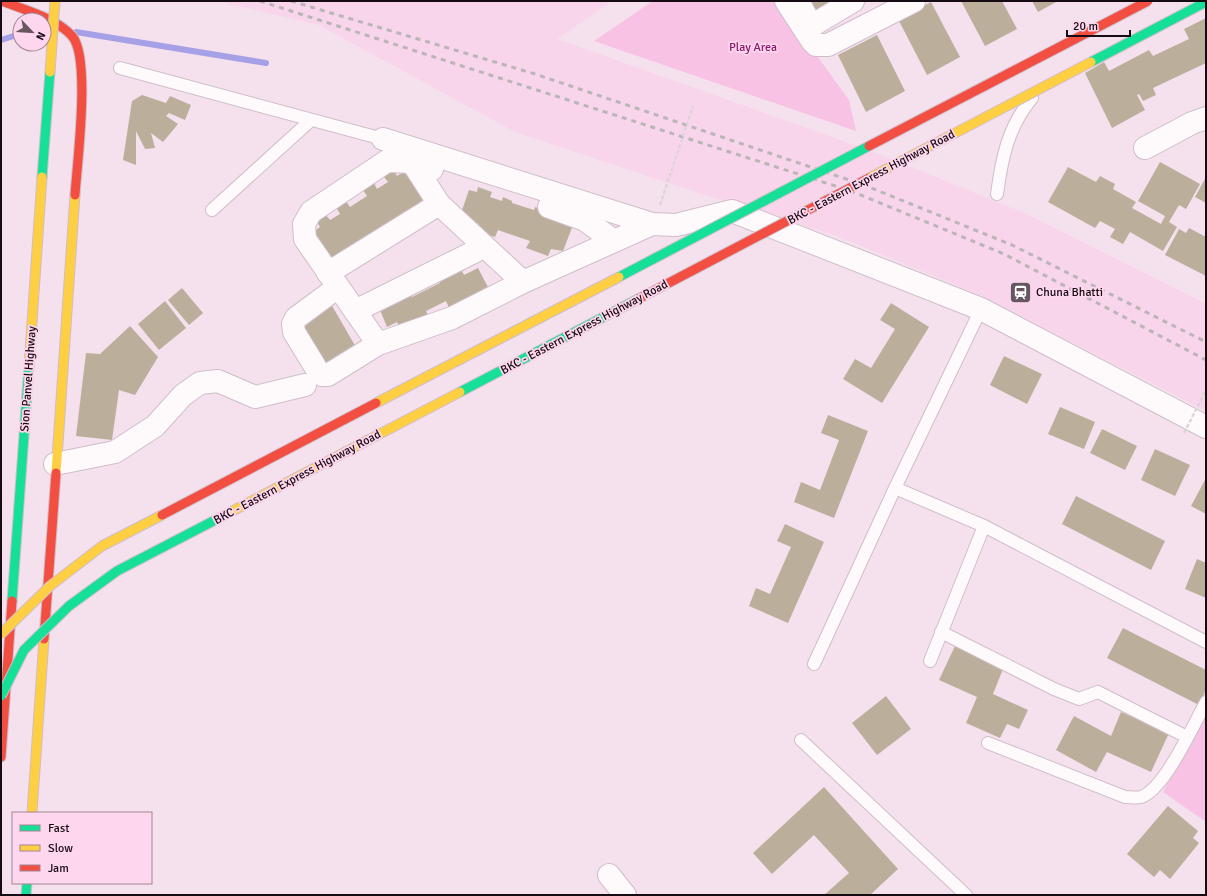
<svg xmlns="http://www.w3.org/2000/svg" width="1207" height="896" viewBox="0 0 1207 896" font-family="Signika,sans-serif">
	<rect width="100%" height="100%" fill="#f5e0ed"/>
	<path fill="#f8d5ea" d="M219,1H612L557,39L871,151L1024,213L1206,304V411L982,296L837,236L726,202L515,132L319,25Z"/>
	<g fill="#f7c2e3">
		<path d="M653,1H777L849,100L856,131L594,41Z"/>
		<path d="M1206,709V822L1163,792Z"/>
	</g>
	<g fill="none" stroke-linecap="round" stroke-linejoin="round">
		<g stroke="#a6a0e6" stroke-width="6">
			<path d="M76,32L266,63"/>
			<path d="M1,40L20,34"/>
		</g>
	</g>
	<g fill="#bbaf9c">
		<path d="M807,1H842L818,17Z"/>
		<path d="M961,1H1002L1017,29L985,46Z"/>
		<path d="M1032,1H1058L1038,12Z"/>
		<path d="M931,2L960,57L927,75L898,19Z"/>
		<path d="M1206,18V63L1153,88L1156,95L1143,101L1139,94L1137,95L1145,110L1112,128L1085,73L1104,62L1109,71L1149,50L1153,56L1189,39L1184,29Z"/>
		<path d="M877,35L905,91L866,112L838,55Z"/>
		<path d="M142,95L166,103L170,96L191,105L185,120L169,113L166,116L178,124L163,142L151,133L155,148L145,149L136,131V165L123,160L132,101Z"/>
		<path d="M1160,162L1200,184L1186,209L1179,205L1169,222L1177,227L1163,251L1130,232L1123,244L1110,237L1115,229L1100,221L1095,228L1048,202L1068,167L1096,182L1100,176L1115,184L1113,189L1136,202L1132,208L1161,224L1165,216L1138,201Z"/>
		<path d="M394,170L397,176L405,171L426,205L330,266L310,234L320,227L316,220L325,214L330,220L340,214L336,207L346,201L350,207L367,196L363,190L374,183L377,189L388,182L384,177Z"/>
		<path d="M1206,177V203L1195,197Z"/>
		<path d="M478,187L492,192L490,197L502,201L503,197L512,201V203L534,210L535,207L573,225L563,251L551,249L548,256L526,248L530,241L498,230L495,237L477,232L479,224L460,216L469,190L477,192Z"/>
		<path d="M1189,228L1206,237V276L1165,255L1179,229L1186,233Z"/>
		<path d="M460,267L464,275L478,268L490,291L450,310L446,301L426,311L429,317L401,331L397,322L387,327L380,310L408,288L412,297L440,283L438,278Z"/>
		<path d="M182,288L203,313L189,325L168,300Z"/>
		<path d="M165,301L186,328L159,350L138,324Z"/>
		<path d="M891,303L929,327L882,403L843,379L855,359L871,368L895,329L880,320Z"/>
		<path d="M331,304L357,349L323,369L297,324Z"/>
		<path d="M130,326L158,357L135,395L119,390L112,440L76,436L86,353L100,354Z"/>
		<path d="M1004,356L1042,374L1027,404L990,385Z"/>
		<path d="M1060,407L1095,422L1084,449L1048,434Z"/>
		<path d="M828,415L868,431L834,518L794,502L801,482L820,490L839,440L821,433Z"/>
		<path d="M1102,429L1137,446L1125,470L1090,453Z"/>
		<path d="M1155,449L1190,465L1175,496L1141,480Z"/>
		<path d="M1206,478V514L1191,506Z"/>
		<path d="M1076,496L1165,541L1151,570L1062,524Z"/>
		<path d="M785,524L824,542L788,623L749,606L756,588L770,594L791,547L777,541Z"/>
		<path d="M1197,559L1206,563V598L1185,589Z"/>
		<path d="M1123,628L1206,670V690L1199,705L1107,658Z"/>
		<path d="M955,646L1003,669L993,694L1028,710L1019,729L1007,724L1000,738L966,723L977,697L939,680Z"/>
		<path d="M886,696L911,729L877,755L852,723Z"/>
		<path d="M1121,712L1169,733L1151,772L1107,752L1096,772L1056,750L1074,716L1111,736Z"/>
		<path d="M824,787L898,869L870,895H824L849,873L814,835L772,874L753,853Z"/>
		<path d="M1168,806L1198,831L1193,838L1199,843L1170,879L1160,870L1154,877L1127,854Z"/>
	</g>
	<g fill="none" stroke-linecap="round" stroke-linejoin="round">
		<defs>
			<g id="lane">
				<path d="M120,68L383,139"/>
				<path d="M997,194C1002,157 1008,127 1032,98"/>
				<path d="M212,210L311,120"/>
				<path d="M981,309L895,488L984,526L1206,642"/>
				<path d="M941,632L1054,689L1079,699L1098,692L1187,737"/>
				<path d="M930,661L984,526"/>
				<path d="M814,664L895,488"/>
				<path d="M801,740L966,895"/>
				<path d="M988,743L1125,797C1130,797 1137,798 1141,797C1164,790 1194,724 1206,702"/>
			</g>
			<g id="street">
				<path d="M786,1L812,41L816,45H828L914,1"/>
				<path d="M800,5L810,23L813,25L853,1"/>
				<path d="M383,139L652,224L676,225L732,211L981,309L1206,427"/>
				<path d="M1145,148L1192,123L1206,118"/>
				<path d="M412,162L439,204"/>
				<path d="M549,207L585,220L614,241"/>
				<path d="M328,273L439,204L523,282"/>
				<path d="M338,287L296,318L293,324L294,332L319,373L322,375H328L378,344L452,318L523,282L652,224"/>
				<path d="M355,311L484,247"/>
				<path d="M378,344L305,239L304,224L311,212L387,161L412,162L432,169"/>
				<path d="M55,464L115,452L155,426L183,395L200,383L218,381L255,397L305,385"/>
				<path d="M609,875L625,895"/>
			</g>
			<g id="fast">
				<path d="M42,177L50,72"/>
				<path d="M12,601L29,366"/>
				<path d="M26,895L27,883"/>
			</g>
			<g id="slow">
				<path d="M29,366L42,177"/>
				<path d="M56,473L75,195"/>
				<path d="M32,813L44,639"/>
			</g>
			<g id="jam">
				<path d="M2,1C25,10 56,18 72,36C91,57 77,164 75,195"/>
				<path d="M44,639L56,473"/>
				<path d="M1,757L12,601"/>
			</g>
		</defs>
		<use href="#lane" stroke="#cfbec9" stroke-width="14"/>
		<use href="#street" stroke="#cfbec9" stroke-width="24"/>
		<use href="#fast" stroke="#cfbec9" stroke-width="11"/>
		<use href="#slow" stroke="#cfbec9" stroke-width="11"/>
		<use href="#jam" stroke="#cfbec9" stroke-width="11"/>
		<use href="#lane" stroke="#fefafc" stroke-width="12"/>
		<use href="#street" stroke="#fefafc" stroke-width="22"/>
		<use href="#fast" stroke="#16e098" stroke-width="9"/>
		<use href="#slow" stroke="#ffcf43" stroke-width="9"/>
		<use href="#jam" stroke="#f24e42" stroke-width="9"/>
		<g stroke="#bab5b7" stroke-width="3" stroke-dasharray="5 5" stroke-linecap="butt">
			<path d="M260,1L851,191L1004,254L1206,360"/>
			<path d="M291,1L535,74L864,185L1012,245L1206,342"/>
		</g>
		<defs>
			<g id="fast-bridge">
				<path d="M1091,62L1206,2"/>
				<path d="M619,277L869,146"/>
				<path d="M460,392L640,298"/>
				<path d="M1,696L24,650L69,606L117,571L221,517"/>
			</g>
			<g id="slow-bridge">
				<path d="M50,72L55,1"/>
				<path d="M869,178L1091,62"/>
				<path d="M376,403L619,277"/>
				<path d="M221,517L460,392"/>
				<path d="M1,634L50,586L102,546L162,515"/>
			</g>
			<g id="jam-bridge">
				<path d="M869,146L1148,1"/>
				<path d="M640,298L869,178"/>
				<path d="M162,515L376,403"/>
			</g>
		</defs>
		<use href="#fast-bridge" stroke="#cfbec9" stroke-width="11" stroke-linecap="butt"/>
		<use href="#slow-bridge" stroke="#cfbec9" stroke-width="11" stroke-linecap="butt"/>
		<use href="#jam-bridge" stroke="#cfbec9" stroke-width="11" stroke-linecap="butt"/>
		<g stroke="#dcd5d9" stroke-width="2.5" stroke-dasharray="4 2" stroke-linecap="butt">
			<path d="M660,205L693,106"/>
			<path d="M1184,433L1206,390"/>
		</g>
		<use href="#fast-bridge" stroke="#16e098" stroke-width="9"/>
		<use href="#slow-bridge" stroke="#ffcf43" stroke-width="9"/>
		<use href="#jam-bridge" stroke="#f24e42" stroke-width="9"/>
	</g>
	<defs>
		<symbol id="station-square" viewBox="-11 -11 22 22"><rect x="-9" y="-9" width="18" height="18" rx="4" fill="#65565f" stroke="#fed7ee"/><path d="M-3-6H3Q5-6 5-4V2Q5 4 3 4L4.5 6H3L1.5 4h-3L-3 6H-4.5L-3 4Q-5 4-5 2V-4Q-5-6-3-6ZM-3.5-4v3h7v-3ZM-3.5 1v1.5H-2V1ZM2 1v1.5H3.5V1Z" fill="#fff"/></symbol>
	</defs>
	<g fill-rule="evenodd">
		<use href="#station-square" x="1008" y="280" width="25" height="25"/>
	</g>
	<g text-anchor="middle" stroke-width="3.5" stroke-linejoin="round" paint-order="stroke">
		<g font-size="12" fill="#8b196c" stroke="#fed7ee">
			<text x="753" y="51">Play Area</text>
		</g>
		<g font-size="12" fill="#170b13" stroke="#fed7ee">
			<text transform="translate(871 177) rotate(-28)" y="4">BKC - Eastern Express Highway Road</text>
			<text transform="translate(584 327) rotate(-28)" y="4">BKC - Eastern Express Highway Road</text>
			<text transform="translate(28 379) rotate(-86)" y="4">Sion Panvel Highway</text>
			<text transform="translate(297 477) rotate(-28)" y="4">BKC - Eastern Express Highway Road</text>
		</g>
		<g font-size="12" fill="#170b13" stroke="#fed7ee" text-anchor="start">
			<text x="1036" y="296">Chuna Bhatti</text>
		</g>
	</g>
	<rect width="1207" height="896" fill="none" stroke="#170b13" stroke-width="4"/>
	<rect x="12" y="812" width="140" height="72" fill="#fed7ee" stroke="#a28596"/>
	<rect x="20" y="825" width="20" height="6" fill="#16e098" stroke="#a28596"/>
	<text x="48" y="832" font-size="12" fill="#170b13">Fast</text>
	<rect x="20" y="845" width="20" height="6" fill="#ffcf43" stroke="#a28596"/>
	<text x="48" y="852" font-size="12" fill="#170b13">Slow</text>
	<rect x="20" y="865" width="20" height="6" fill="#f24e42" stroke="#a28596"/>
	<text x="48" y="872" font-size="12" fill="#170b13">Jam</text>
	<g transform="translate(32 32) rotate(115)"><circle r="19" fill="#fed7ee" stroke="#a28596"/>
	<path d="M0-3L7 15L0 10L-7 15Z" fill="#65565f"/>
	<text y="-6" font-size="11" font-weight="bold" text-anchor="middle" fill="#170b13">N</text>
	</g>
	<path d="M1067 30v6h63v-6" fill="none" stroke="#170b13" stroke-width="2"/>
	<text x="1073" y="30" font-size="12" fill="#170b13" stroke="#fed7ee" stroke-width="3" paint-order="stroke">20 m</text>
</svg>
